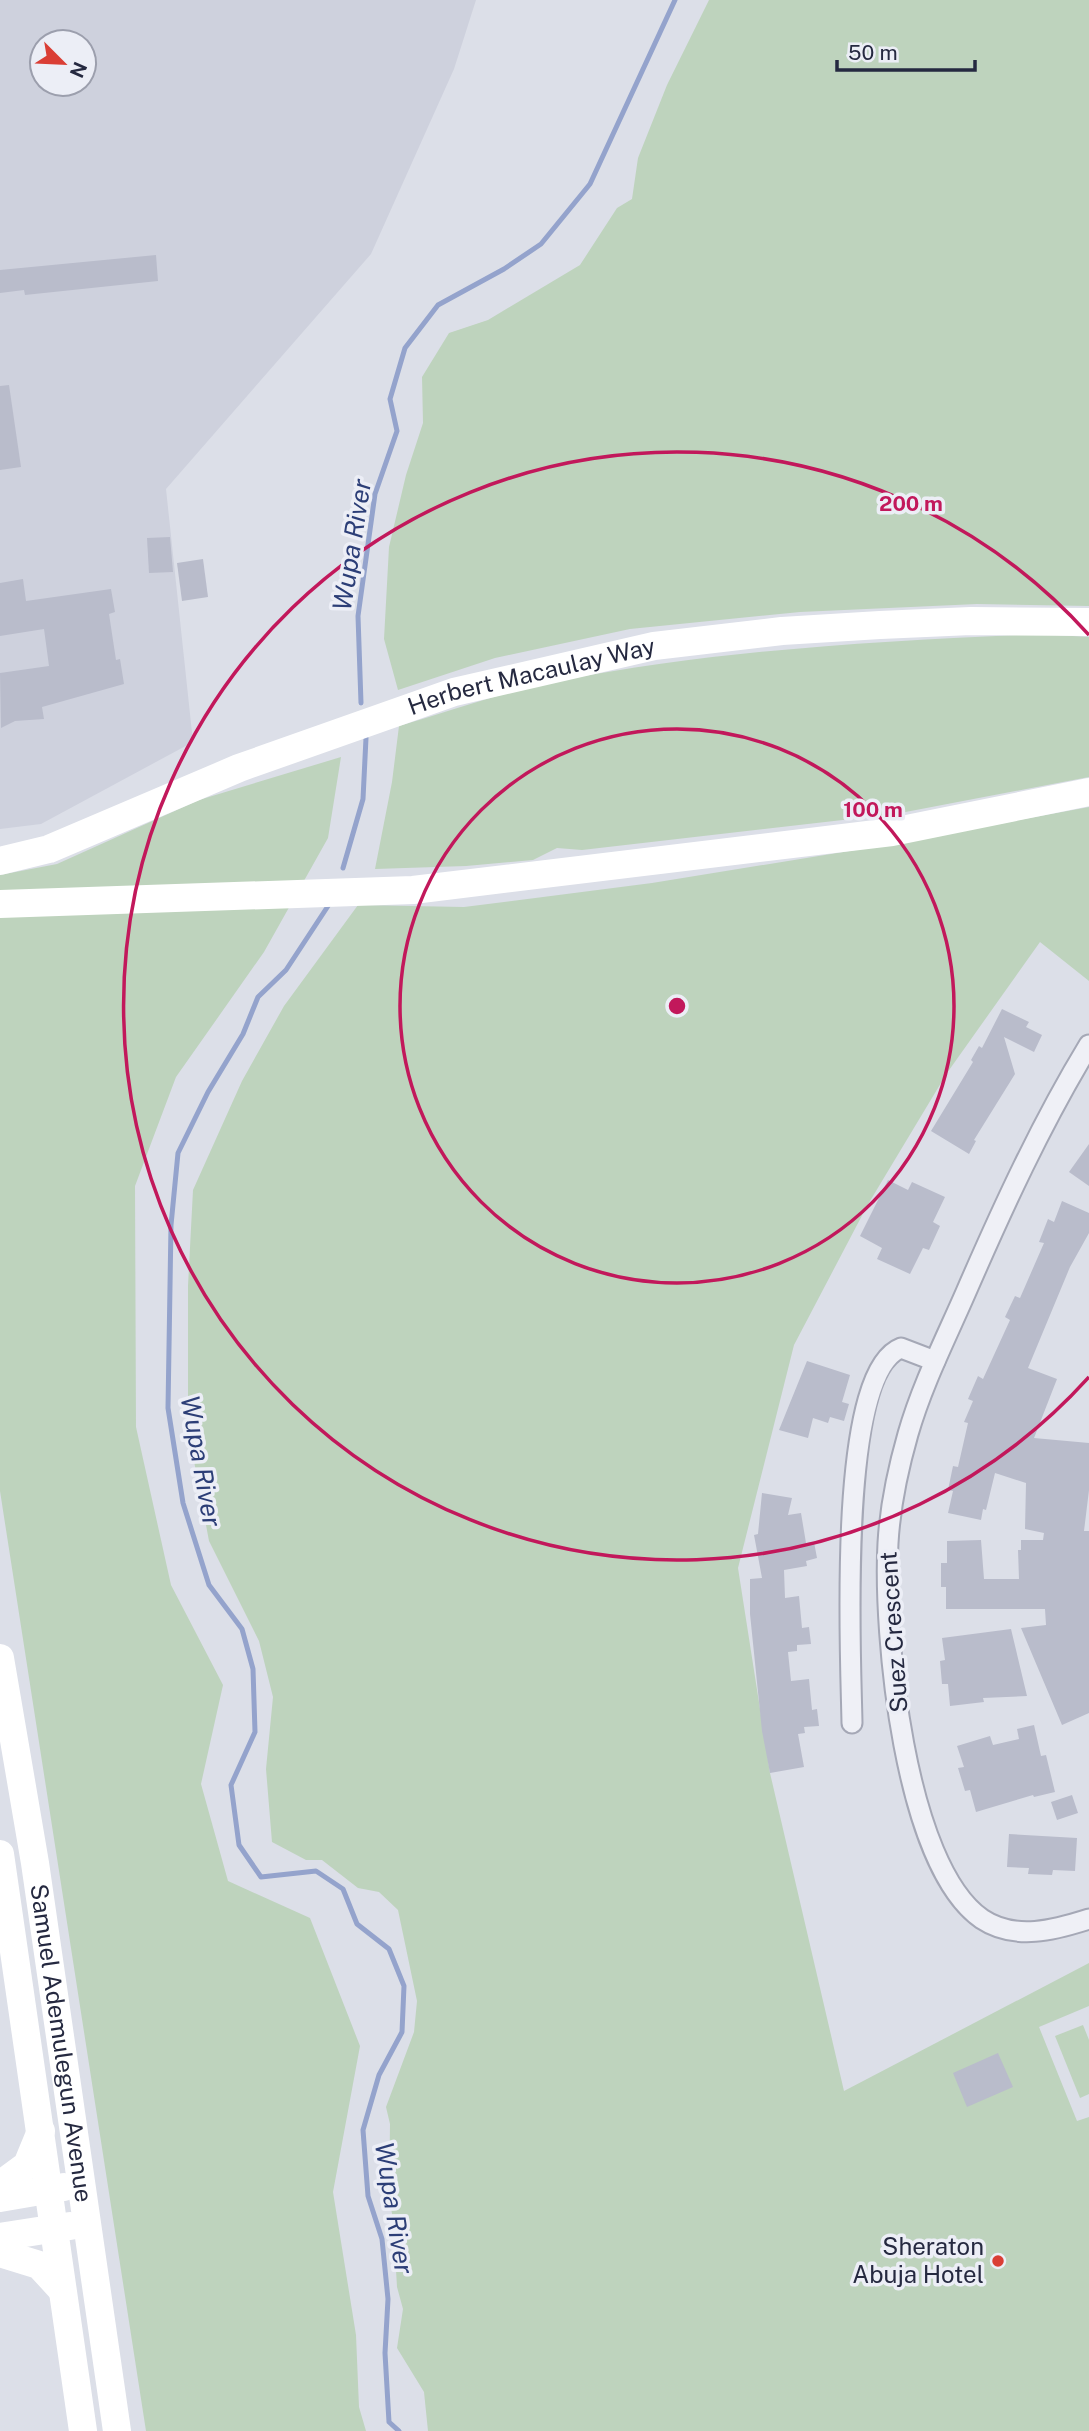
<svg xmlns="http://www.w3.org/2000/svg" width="1089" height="2431" viewBox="0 0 1089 2431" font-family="'Public Sans',sans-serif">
	<rect width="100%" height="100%" fill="#dcdfe8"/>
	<path fill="#ced1dd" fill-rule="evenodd" d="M0,0H476L454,69L371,254L166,489L193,742L41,824L0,829ZM42,42H84V84H42Z"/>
	<g fill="#bed3bd">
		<path d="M709,0H1089V606L977,604L800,612L630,629L495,658L398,690L384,639L389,547L406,475L423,423L422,377L449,333L488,320L580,265L617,208L632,199L638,158L667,85Z"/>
		<path d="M1039,634L1089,637V777L895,814L582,850L557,848L533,860L466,866L375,869L392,782L399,726C451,711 504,691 558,681C717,650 877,641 1039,634Z"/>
		<path d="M341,757L328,838L264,952L176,1077L135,1186L136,1427L171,1585L223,1685L201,1784L228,1881L310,1918L360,2046L333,2192L356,2335L359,2407L366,2431H146L0,1491V875L57,864L199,800Z"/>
		<path d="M1089,807V981L1040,942L947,1073L867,1206L794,1345L738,1568L770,1773L844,2091L1089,1963V2006L1039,2027L1077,2121L1089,2117V2431H428L424,2392L397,2348L403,2309L397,2287L393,2219L389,2197L390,2124L386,2107L414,2032L417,2001L398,1910L379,1892L358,1888L322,1860H306L272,1842L266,1769L273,1697L259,1641L209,1541L188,1429V1286L193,1190L242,1081L284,1006L358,905L464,907L652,883L880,846Z"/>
		<path d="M1083,2025L1089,2040V2094L1080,2098L1055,2036Z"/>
	</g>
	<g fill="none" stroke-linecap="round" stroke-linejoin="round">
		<g stroke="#94a3cc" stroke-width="5">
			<path d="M361,703L358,616L375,494L397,431L390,399L405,348L438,305L504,269L541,244L590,184L675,0"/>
			<path d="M343,868L363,799L366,738"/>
			<path d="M328,906L286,970L258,997L243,1034L208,1092L178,1153L171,1225L168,1408L183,1503L209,1585L242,1629L253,1669L255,1732L231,1785L239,1845L261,1877L316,1871L343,1889L357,1924L389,1949L404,1986L402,2032L379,2075L363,2130L368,2196L382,2239L388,2299L385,2353L389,2422L399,2431"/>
		</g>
	</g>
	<g fill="#b9bccb">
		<path d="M156,255L158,281L25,295L24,290L0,293V270Z"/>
		<path d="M9,385L21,467L0,470V386Z"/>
		<path d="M170,537L173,572L149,573L147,538Z"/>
		<path d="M203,559L208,597L182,601L177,563Z"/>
		<path d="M23,579L26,601L111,589L115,612L109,614L116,660L120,659L124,684L42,707L44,719L15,721L1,728L0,673L49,666L44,629L0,636V583Z"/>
		<path d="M1002,1009L1029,1022L1026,1027L1042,1035L1034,1052L1004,1037L1015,1074L974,1140L976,1141L969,1154L931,1131L973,1062L971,1060L979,1046L982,1048Z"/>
		<path d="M1089,1144V1186L1069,1172Z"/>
		<path d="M888,1180L908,1190L912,1182L945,1197L933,1222L940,1226L929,1250L923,1248L910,1274L877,1259L882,1248L860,1236Z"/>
		<path d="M1062,1201L1089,1213V1233L1070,1267L1028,1368L1057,1379L1034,1438L1089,1443V1490L1084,1531H1089V1713L1062,1725L1021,1628L1046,1625L1045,1609H946V1587H941V1563H947V1541L981,1540L984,1579H1019L1018,1550H1021V1540H1043L1044,1533L1025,1529L1026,1483L995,1473L986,1510L983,1509L981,1520L948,1513L953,1491L948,1490L953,1466L958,1467L968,1423L964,1422L973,1401L968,1399L978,1376L983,1379L1010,1320L1005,1317L1015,1296L1020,1298L1044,1243L1039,1242L1048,1219L1054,1222Z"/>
		<path d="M807,1361L850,1375L842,1402L849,1404L844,1421L830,1417L828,1423L813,1418L808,1438L779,1430Z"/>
		<path d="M762,1493L792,1498L788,1515L801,1513L806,1543L814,1542L817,1558L806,1561L807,1566L784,1570L785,1598L799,1596L802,1628L809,1627L811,1644L797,1645V1651L788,1652L791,1681L809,1679L812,1710L817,1709L819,1726L804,1727L805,1733L798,1734L804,1767L770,1773L762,1731L750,1614V1579L762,1578L754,1535L758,1534Z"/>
		<path d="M1011,1629L1027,1696L983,1698L984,1702L950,1706L948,1684H942L940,1661L945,1660L942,1638Z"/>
		<path d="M1034,1725L1041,1756L1046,1755L1055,1792L1034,1797L1033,1795L976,1812L970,1790L965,1791L958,1768L964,1767L957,1746L990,1736L993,1745L1019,1739L1017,1729Z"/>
		<path d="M1072,1795L1078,1813L1057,1820L1051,1802Z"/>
		<path d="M1009,1834L1077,1838L1075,1871L1053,1870L1052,1875L1028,1874L1029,1868L1007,1867Z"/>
		<path d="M998,2053L1013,2087L967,2107L953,2073Z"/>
	</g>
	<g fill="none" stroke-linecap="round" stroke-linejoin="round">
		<defs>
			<g id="minor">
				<path d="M1089,1045C1041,1124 1003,1207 966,1292C946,1338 922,1385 908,1434C898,1469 890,1507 888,1543C883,1633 904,1865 982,1919C1015,1941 1055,1930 1089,1919"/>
				<path d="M852,1723C851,1659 836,1373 901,1348L935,1361"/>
			</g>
		</defs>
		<use href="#minor" stroke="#a5a8b6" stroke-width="23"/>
		<use href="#minor" stroke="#eff0f6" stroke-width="19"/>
		<g stroke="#fff" stroke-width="28">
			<path id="s1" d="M0,861L49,849L239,768L454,692L654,646L782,631L880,625L971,621L1089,622"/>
			<path d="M0,904L413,890L892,832L1089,792"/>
			<path id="s2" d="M0,1658L35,1863L117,2431"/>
			<path d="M0,1854L83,2431"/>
			<path d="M0,2185L27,2165L41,2131"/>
			<path d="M0,2198L64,2187"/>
			<path d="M0,2237L70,2226"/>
			<path d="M0,2253L39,2265L62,2290"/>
		</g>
	</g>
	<g fill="none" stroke="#c2185b" stroke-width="3.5">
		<circle cx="677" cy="1006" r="277"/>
		<path d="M1089 1377A554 554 0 1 1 1089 635"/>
	</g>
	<circle fill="#da3e35" stroke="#eceef6" stroke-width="2.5" cx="998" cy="2261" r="7"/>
	<g text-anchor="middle" stroke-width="7" stroke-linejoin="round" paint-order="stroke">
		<g font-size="24" fill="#252940" stroke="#eceef6">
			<text dy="8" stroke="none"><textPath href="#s1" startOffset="564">Herbert Macaulay Way</textPath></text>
			<text transform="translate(894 1632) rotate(-94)" y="8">Suez Crescent</text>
			<text dy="8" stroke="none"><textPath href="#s2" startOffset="390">Samuel Ademulegun Avenue</textPath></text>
		</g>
		<g font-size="24" fill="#252940" stroke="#eceef6" text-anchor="end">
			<text x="984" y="2255">Sheraton<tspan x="984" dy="28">Abuja Hotel</tspan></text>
		</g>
		<g font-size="26" font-style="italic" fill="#2c3e77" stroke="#eceef6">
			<text transform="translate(352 545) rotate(-81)" y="9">Wupa River</text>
			<text transform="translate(201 1461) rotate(80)" y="9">Wupa River</text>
			<text transform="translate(394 2208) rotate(81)" y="9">Wupa River</text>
		</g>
	</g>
	<circle cx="677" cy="1006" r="10" fill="#c2185b" stroke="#eceef6" stroke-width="3.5"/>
	<g font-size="21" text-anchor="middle" font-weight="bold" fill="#c2185b" stroke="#eceef6" stroke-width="7" stroke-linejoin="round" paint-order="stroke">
		<text x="911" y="511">200 m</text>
		<text x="873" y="817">100 m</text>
	</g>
	<g transform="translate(63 63) rotate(114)"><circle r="33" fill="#eceef6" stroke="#9c9fad" stroke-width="2"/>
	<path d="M0-5L12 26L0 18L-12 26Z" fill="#da3e35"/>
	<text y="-10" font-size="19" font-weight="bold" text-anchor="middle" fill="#252940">N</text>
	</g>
	<path d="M837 60v10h138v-10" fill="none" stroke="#252940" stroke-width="3.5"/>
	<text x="848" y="60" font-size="21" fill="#252940" stroke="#eceef6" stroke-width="5" paint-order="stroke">50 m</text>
</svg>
